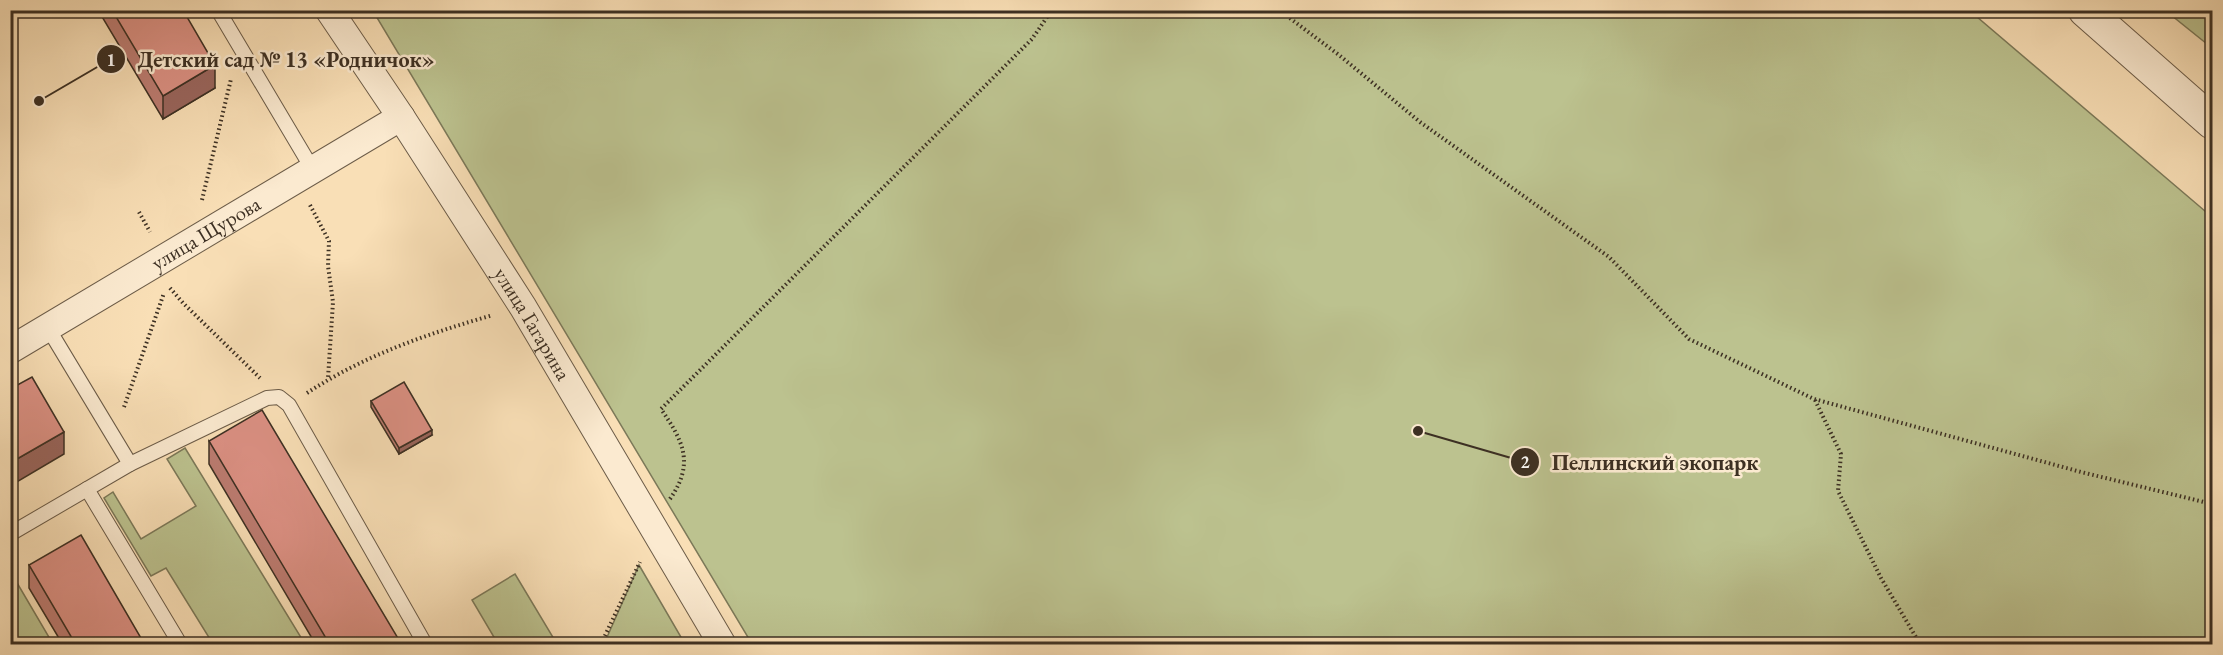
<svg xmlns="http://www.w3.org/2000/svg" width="2223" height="655" viewBox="0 0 2223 655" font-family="'EB Garamond',serif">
	<rect width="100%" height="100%" fill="#f9dfb6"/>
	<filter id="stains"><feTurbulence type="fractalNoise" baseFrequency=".00333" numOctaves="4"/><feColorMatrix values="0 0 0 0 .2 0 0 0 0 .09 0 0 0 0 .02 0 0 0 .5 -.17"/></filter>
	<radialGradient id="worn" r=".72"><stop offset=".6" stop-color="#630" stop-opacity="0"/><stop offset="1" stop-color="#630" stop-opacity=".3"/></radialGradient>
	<g fill="#bcc28f" stroke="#7c7959" stroke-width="1.5">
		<path d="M373,11H1970L2212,217V644H752Z"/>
		<path d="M2166,11H2212V48Z"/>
		<path d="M185,448L305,644H213L166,568L151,576L104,498L113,492L141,539L196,506L167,459Z"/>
		<path d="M639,565L685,644H604Z"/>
		<path d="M515,574L557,644H498L472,600Z"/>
		<path d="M13,576L53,644H11L10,577Z"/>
	</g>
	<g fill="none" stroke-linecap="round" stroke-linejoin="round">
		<defs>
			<g id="service">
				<path d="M218,10L313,170"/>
				<path d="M48,328L130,464"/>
				<path d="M87,489L180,644"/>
				<path d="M10,534L130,464L267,398L279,397L289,405L425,644"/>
			</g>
			<g id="minor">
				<path id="s1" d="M329,10L401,117L523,307L722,644"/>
				<path id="s2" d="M10,350L401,117"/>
			</g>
			<path id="tertiary" d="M2085,10L2212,122"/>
		</defs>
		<use href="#service" stroke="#6c5c48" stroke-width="16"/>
		<use href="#minor" stroke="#6c5c48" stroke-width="29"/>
		<use href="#tertiary" stroke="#6c5c48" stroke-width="35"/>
		<g stroke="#3d3023" stroke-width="4" stroke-dasharray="1.5 3" stroke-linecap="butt">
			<path d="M1279,10L1339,55L1420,122L1609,257L1689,339L1814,399L2081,472L2212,504"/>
			<path d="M202,200L231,79"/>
			<path d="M310,205L329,241L328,266L333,302L328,378"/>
			<path d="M139,212L150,232"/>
			<path d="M170,288L183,303L260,378"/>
			<path d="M307,393C365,355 427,334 493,315"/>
			<path d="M1815,400L1841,454L1838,491L1881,578L1920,644"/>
			<path d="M124,407L164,293"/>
			<path d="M670,499C695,463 683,441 661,409L1032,39L1052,10"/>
			<path d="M601,644L640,562"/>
		</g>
		<use href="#service" stroke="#fbead0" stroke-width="14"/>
		<use href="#minor" stroke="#fbead0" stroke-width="27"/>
		<use href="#tertiary" stroke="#fbead0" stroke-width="33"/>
	</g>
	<g fill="#bc7c71" stroke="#3d3023" stroke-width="1.5">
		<path d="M98,10H183L215,88L163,119Z"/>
		<path d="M371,401L432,435L399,454L371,407Z"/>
		<path d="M209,441L402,645H316L209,464Z"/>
		<path d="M29,565L145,645H63L29,588Z"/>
	</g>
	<g fill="#99655c" stroke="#3d3023" stroke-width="1.5">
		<path d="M215,65V88L163,119V96Z"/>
		<path d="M432,430V435L399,454V448Z"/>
		<path d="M64,432V454L10,486V463Z"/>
	</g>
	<g fill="#db9083" stroke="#3d3023" stroke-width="1.5">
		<path d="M112,10H183L215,65L163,96Z"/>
		<path d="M32,377L64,432L10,463V389Z"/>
		<path d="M404,382L432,430L399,448L371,401Z"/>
		<path d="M262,410L402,645H330L209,441Z"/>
		<path d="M81,535L145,645H76L29,565Z"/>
	</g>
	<g text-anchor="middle" stroke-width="5" stroke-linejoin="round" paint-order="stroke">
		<g font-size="21" fill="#3d3023" stroke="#fbead0">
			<text dy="7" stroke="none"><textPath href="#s2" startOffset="228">улица Щурова</textPath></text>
			<text dy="7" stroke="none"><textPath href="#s1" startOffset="374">улица Гагарина</textPath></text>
		</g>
	</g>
	<path fill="none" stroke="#3d3023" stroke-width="2" d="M39 101L111 59M1418 431L1525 462"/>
	<g fill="#3d3023" stroke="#fbead0" stroke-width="2">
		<circle cx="39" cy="101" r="6"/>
		<circle cx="1418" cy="431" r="6"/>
		<circle cx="111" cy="59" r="15"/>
		<circle cx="1525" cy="462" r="15"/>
	</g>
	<g font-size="18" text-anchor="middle" font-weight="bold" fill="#fff">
		<text x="111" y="66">1</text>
		<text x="1525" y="468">2</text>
	</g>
	<g font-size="22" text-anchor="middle" font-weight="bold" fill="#3d3023" stroke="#fbead0" stroke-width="5" stroke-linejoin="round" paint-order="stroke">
		<text x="286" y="67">Детский сад № 13 «Родничок»</text>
		<text x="1655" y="470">Пеллинский экопарк</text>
	</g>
	<rect width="2223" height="655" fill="none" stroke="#f9dfb6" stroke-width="36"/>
	<rect x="12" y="12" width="2199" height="631" fill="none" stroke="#3d3023" stroke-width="3"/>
	<rect x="18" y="18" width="2187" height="619" fill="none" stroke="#3d3023" stroke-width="1.5"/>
	<rect width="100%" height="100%" filter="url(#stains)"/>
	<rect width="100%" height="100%" fill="url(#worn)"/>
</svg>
